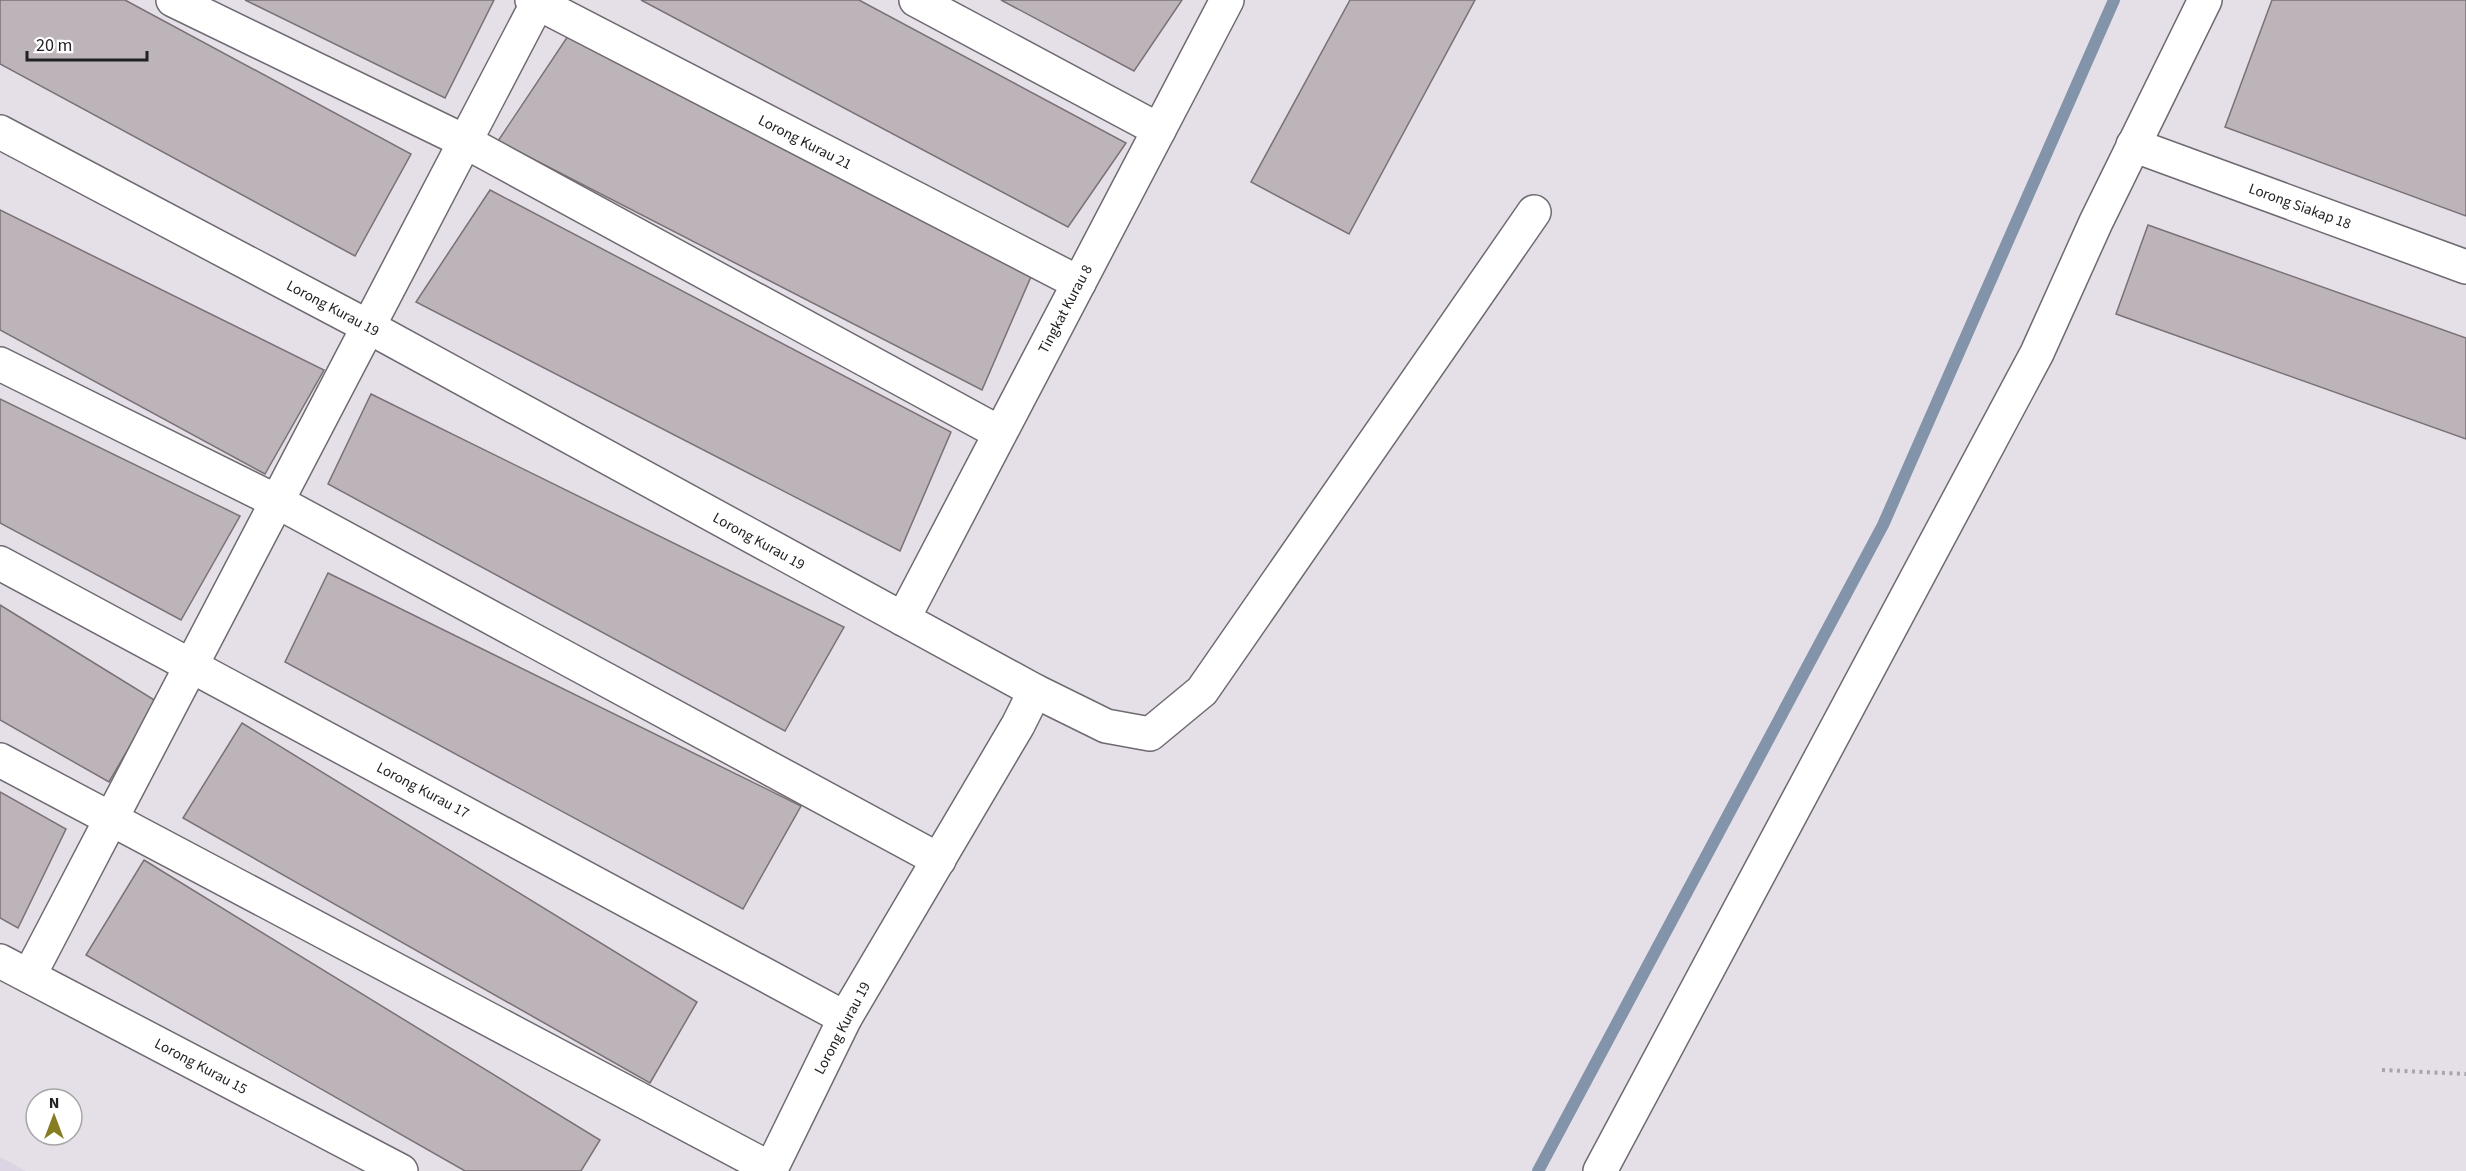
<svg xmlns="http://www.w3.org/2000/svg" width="2466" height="1171" viewBox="0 0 2466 1171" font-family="'Source Sans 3',sans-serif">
	<rect width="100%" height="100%" fill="#e5e0e8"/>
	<path fill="#ddd4e3" d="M0,1157L26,1171H0Z"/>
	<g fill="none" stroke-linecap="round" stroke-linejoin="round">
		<path stroke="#8394aa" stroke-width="12" d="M1538,1171L1883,525L2114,0"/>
	</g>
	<g fill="#bdb4b9" stroke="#797175" stroke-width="1.5">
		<path d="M0,0H125L411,154L355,256L0,64Z"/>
		<path d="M245,0H494L445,98Z"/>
		<path d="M641,0H859L1126,143L1068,227Z"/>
		<path d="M1001,0H1182L1134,71Z"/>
		<path d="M1350,0H1475L1349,234L1251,182Z"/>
		<path d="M2272,0H2466V216L2225,127Z"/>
		<path d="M572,30L1033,272L982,390L498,141Z"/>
		<path d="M490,190L951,432L900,551L416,302Z"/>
		<path d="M0,210L324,370L265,474L0,330Z"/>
		<path d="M2148,225L2466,338V439L2116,314Z"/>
		<path d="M371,394L844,627L785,731L328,484Z"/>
		<path d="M0,399L240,516L181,620L0,523Z"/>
		<path d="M328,573L801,806L743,909L285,662Z"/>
		<path d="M0,605L156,701L109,782L0,720Z"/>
		<path d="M242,723L697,1002L650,1083L183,818Z"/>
		<path d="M0,792L66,829L18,928L0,918Z"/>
		<path d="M144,860L600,1140L581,1171H465L86,955Z"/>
	</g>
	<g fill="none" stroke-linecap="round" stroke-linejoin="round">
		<defs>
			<g id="minor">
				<path d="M173,0L464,141L1000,433"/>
				<path d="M532,0L1079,283"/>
				<path d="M916,0L1159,130"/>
				<path d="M0,132L367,326L1035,691L1106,726L1150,734L1202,691L1534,212"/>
				<path d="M2133,145L2466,267"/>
				<path d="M0,364L276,501L939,860"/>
				<path d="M0,563L845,1018"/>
				<path d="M903,619L1227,0"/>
				<path d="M0,760L771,1169"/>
				<path d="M0,961L401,1171"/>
				<path d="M29,976L539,0"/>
				<path d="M770,1171L845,1018L1018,725L1035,691"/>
				<path d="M1600,1171L2037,353L2096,222L2205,0"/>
			</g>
		</defs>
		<use href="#minor" stroke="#6f6a71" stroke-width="36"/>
		<path stroke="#a8a4ab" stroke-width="4" stroke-dasharray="3 4.5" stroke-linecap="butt" d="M2382,1070L2466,1074"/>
		<use href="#minor" stroke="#fff" stroke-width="33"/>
	</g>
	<g text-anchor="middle" stroke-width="6" stroke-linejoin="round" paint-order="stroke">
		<g font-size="15" fill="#222023" stroke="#fff">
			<text transform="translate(805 142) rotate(27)" y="5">Lorong Kurau 21</text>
			<text transform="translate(2300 206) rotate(20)" y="5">Lorong Siakap 18</text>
			<text transform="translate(333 308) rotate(28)" y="5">Lorong Kurau 19</text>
			<text transform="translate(1065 309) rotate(-62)" y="5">Tingkat Kurau 8</text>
			<text transform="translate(759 541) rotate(29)" y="5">Lorong Kurau 19</text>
			<text transform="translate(423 790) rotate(28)" y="5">Lorong Kurau 17</text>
			<text transform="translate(842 1028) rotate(-62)" y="5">Lorong Kurau 19</text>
			<text transform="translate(201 1066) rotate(28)" y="5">Lorong Kurau 15</text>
		</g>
	</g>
	<g transform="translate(54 1117)"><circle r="28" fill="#ffffff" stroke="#a7a6a7" stroke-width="1.5"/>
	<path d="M0-4.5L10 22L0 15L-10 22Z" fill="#867c22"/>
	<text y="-9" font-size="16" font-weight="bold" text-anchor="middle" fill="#222023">N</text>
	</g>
	<path d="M27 51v9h120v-9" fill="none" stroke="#222023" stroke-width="3"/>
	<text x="36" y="51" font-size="18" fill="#222023" stroke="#ffffff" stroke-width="4.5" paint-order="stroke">20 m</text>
</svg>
